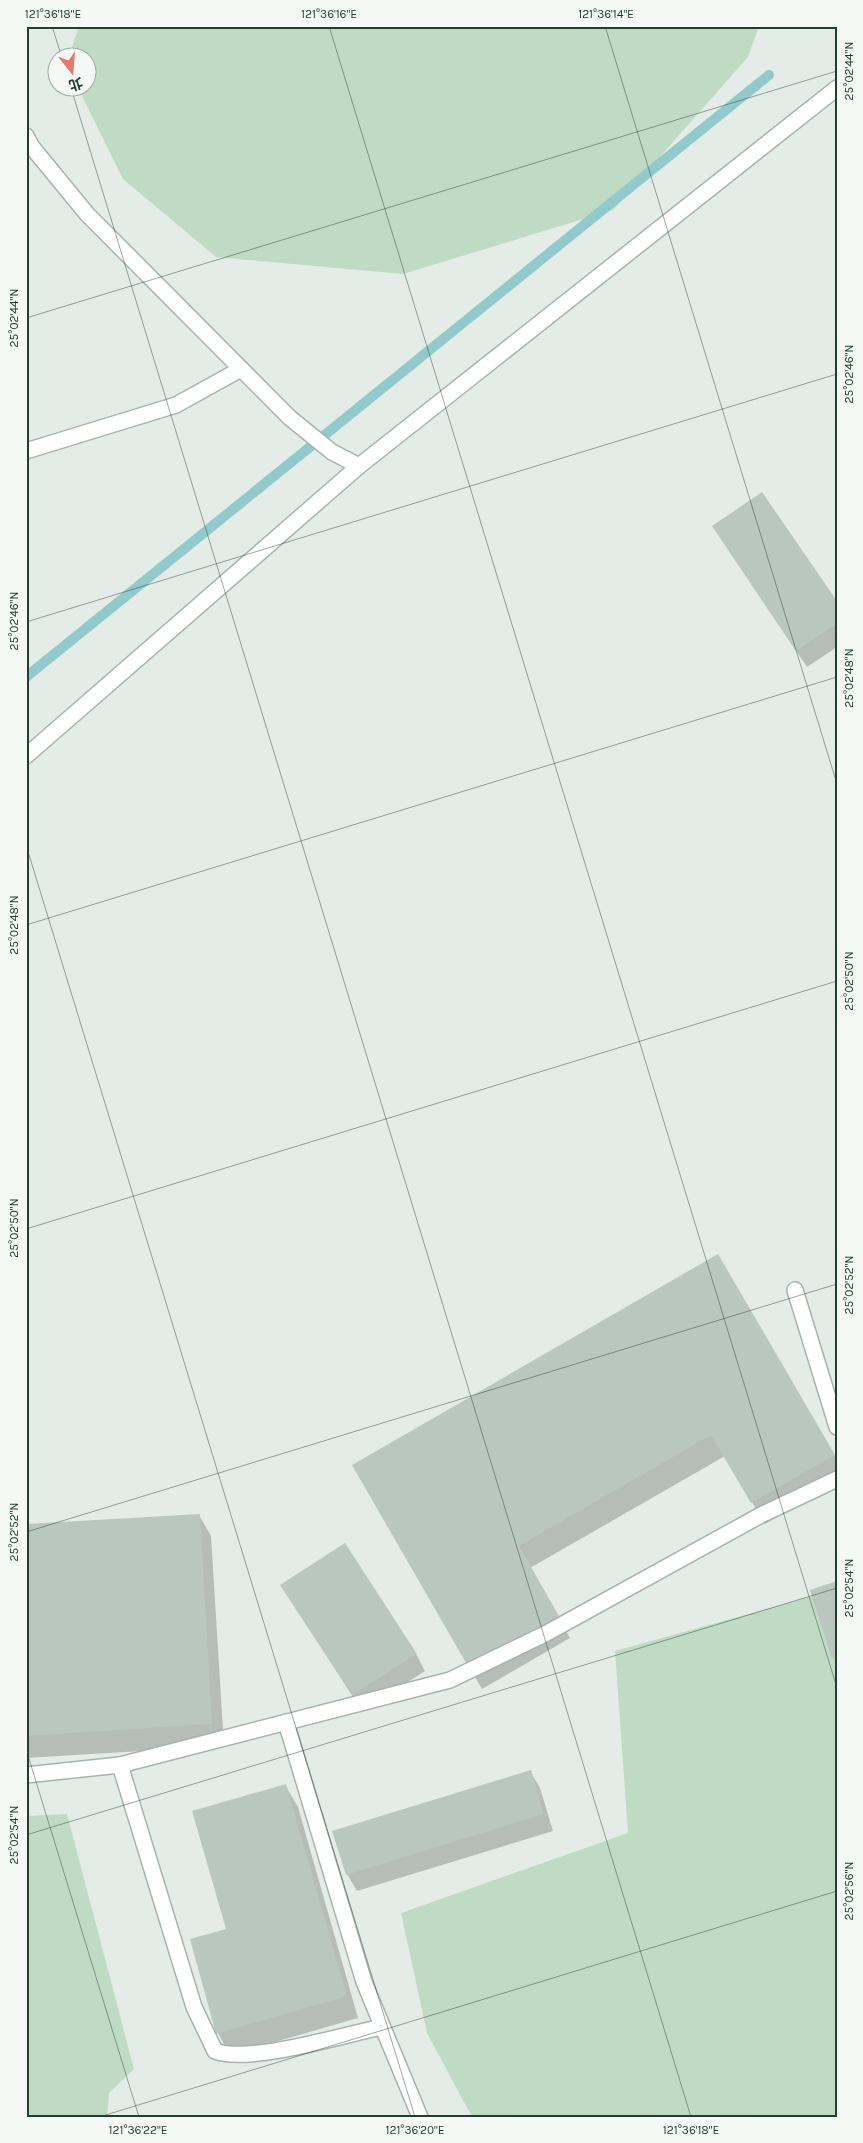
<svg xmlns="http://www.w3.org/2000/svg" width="863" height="2143" viewBox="0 0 863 2143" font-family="Karla,'Noto Sans TC',sans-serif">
	<rect width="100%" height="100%" fill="#e4ece7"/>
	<g fill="#bfdbc3">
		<path d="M79,26H759L748,57L613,210L403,274L216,257L123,179L78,88H88V58L69,57Z"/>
		<path d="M817,1595L837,1650V2117H472L427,2033L401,1913L628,1833L615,1651Z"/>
		<path d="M67,1814L134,2069L109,2093L107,2117H26V1816Z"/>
	</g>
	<g fill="#0003">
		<path d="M713,526L837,603V647L807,667Z"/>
		<path d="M718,1256L837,1460V1483L765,1524L725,1456L530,1568L570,1638L482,1689L353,1466Z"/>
		<path d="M199,1515L211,1536L224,1746L26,1758V1525Z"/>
		<path d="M837,1583V1666L812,1590Z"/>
		<path d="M292,1602L416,1654L425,1671L362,1711Z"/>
		<path d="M530,1771L540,1788L553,1831L357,1891L347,1874Z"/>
		<path d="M285,1785L298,1807L358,2018L230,2055L218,2033L228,1930Z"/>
	</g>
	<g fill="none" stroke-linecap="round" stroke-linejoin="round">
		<path stroke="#92c9cb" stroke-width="10" d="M26,677L769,75"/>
	</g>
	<g fill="#bac6c0">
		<path d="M762,492L837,601V623L796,651L712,526Z"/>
		<path d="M718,1254L835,1455L751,1503L711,1435L519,1546L559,1616L469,1668L352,1465Z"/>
		<path d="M200,1514L212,1724L26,1736V1524Z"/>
		<path d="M345,1543L417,1654L352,1695L280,1585Z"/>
		<path d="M837,1581V1658L832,1659L810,1590Z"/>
		<path d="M531,1770L544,1814L346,1875L332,1831Z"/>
		<path d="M286,1784L347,1996L216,2034L190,1939L226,1929L192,1811Z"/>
	</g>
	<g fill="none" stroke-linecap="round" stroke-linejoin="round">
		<defs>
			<g id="minor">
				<path d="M26,136L32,147L87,214L290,418L332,452L359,466"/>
				<path d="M26,451L176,405L241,369"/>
				<path d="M26,756L359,466L837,88"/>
				<path d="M795,1290L837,1427"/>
				<path d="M286,1722L364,1982L420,2117"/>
				<path d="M120,1765L194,2007L215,2051C250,2064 342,2035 382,2027"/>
				<path d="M26,1775L120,1765L450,1680L545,1634L761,1515L837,1479"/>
			</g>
		</defs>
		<use href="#minor" stroke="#a7b4ad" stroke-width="18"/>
		<use href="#minor" stroke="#fff" stroke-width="15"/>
	</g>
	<path fill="none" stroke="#253c33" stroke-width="1" stroke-opacity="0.45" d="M52,26L62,58M329,26L837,1688M605,26L837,784M71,88L691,2117M26,318L837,71M26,622L837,374M26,845L415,2117M26,925L837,677M26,1229L837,981M26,1532L837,1284M26,1749L139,2117M26,1835L837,1588M99,2117L837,1891"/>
	<rect width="863" height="2143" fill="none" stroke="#f4f9f6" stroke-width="55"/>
	<g transform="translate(72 72) rotate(163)"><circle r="24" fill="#f4f9f6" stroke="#a1ada8"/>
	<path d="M0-4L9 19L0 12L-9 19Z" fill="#e47a6a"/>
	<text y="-8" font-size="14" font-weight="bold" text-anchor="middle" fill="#253c33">北</text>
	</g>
	<rect x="28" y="28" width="808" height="2088" fill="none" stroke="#253c33" stroke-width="2"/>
	<g font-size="12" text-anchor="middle" fill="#253c33">
		<text x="53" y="18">121°36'18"E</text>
		<text x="329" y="18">121°36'16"E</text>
		<text x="606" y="18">121°36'14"E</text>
		<text transform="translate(849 71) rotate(-90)" y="4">25°02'44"N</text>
		<text transform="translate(14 318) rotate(-90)" y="4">25°02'44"N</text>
		<text transform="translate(849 374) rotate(-90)" y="4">25°02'46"N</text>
		<text transform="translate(14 621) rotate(-90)" y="4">25°02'46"N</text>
		<text transform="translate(849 678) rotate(-90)" y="4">25°02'48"N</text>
		<text transform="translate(14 925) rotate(-90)" y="4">25°02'48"N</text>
		<text transform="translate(849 981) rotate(-90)" y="4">25°02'50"N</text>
		<text transform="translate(14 1228) rotate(-90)" y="4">25°02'50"N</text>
		<text transform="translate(849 1285) rotate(-90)" y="4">25°02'52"N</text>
		<text transform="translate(14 1532) rotate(-90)" y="4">25°02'52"N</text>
		<text transform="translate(849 1588) rotate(-90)" y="4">25°02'54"N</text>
		<text transform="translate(14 1835) rotate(-90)" y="4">25°02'54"N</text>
		<text transform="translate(849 1891) rotate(-90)" y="4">25°02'56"N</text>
		<text x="138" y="2134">121°36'22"E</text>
		<text x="415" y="2134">121°36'20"E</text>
		<text x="691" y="2134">121°36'18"E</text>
	</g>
</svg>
